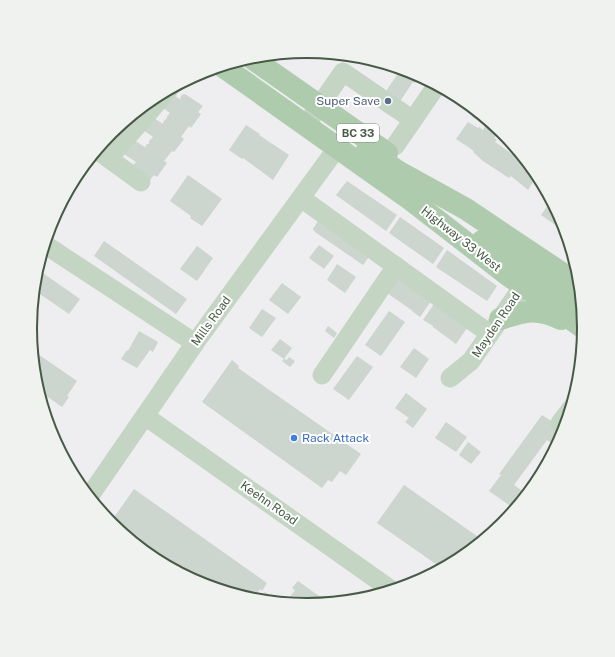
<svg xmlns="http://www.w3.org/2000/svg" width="615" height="657" viewBox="0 0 615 657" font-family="'Public Sans',sans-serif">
	<rect width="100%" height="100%" fill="#eeedf0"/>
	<g fill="#ccd5ce">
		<path d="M315,52L329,53L325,59Z"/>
		<path d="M400,68L420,75L415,83L413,82L390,116L376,106L399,72L398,71Z"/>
		<path d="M168,91L181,100L180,98L182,95L185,94L203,106L198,112L201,114L191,128L189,126L181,137L184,139L174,152L172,151L164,161L167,163L157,177L154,175L149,181L132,166L136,162L124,154L134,140L146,148L145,147L147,144H149V141L153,137L142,129L151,116L163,124V122L167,118V116L170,113L159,105Z"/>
		<path d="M477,110L486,118L482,123L472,117Z"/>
		<path d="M468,122L478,128L479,127L483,130L486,124L498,133L494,138L497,140L495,142L512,154L513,151L516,153L518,150L538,174L528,190L511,176L509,178L483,161L473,152L474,151L456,139Z"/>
		<path d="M246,125L260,134L259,135L289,155L273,180L243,158L242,159L229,150Z"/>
		<path d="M116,129L107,141L105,140L111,132Z"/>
		<path d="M501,130L504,132L514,146L498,134Z"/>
		<path d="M188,175L222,199L202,226L190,218L191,216L170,201Z"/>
		<path d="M347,181L397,215L386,231L336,195Z"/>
		<path d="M552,200L564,223L567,233L541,215Z"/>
		<path d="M322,215L373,251L363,265L315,232L313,229Z"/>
		<path d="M400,217L444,248L433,264L389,233Z"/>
		<path d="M104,241L187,299L176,314L94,256Z"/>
		<path d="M319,245L334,256L324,269L309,258Z"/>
		<path d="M197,246L213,258L197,281L180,269Z"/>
		<path d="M447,250L497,286L487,301L436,267Z"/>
		<path d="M337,264L356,277L345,293L327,280Z"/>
		<path d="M37,269L80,299L69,314L34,290Z"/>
		<path d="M398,278L431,301L420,317L412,311H413L387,293Z"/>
		<path d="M282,283L301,297L288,314L269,300Z"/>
		<path d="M434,304L467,328L456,344L433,327V326L423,320Z"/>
		<path d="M262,309L276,318L262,337L249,328Z"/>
		<path d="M389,311L405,322L381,356L365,345Z"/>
		<path d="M328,326L337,333L334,338L325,331Z"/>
		<path d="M139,331L158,342L153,352L150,350L137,368L121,359L127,350L128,351Z"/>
		<path d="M280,339L292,348L284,359L287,360L289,357L295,361L290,367L282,361L284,359L271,350Z"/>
		<path d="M414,348L429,359L416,378L400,367Z"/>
		<path d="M32,350L77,381L67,396L69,397L62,407L38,390L35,382Z"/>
		<path d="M357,356L373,367L349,400L333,389Z"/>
		<path d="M232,360L239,366L238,368L361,454L346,475L340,471L332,482L328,480L322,488L202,402Z"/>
		<path d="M406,393L427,409L413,428L405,422L409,418L395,408Z"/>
		<path d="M542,415L565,430L557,447L547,440L514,485L528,495L516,510L489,491L501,475L499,474Z"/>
		<path d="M446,422L467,437L456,452L435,438Z"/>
		<path d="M468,442L481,452L471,464L459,455Z"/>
		<path d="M404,485L484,541L461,559L443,569L377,523Z"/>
		<path d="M134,489L267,583L262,591L260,589L252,600L201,585L153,559L110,523Z"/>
		<path d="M298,581L330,604L307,606L262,602L260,600L265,592L279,602L283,596L288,600L295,590L292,588Z"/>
	</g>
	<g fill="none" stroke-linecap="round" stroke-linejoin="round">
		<g stroke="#c5d5c4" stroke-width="19">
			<path d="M306,125L343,72L413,120"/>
			<path d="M395,146L437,85"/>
			<path d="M97,150L141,182"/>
			<path d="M109,158L169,89"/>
			<path d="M301,198L490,334"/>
			<path d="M44,244L195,343"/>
			<path d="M322,375L396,266"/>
			<path d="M450,378L471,361L523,286"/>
			<path d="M145,416L393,591"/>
			<path d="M560,423L573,406"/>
			<path d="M89,497L195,343L337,148"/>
		</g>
		<g stroke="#aeccad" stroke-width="22">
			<path d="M250,57L387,153"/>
			<path d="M222,66L411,200L509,276L585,329"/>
			<path d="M367,150L399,172L466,209L581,286"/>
			<path d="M482,241L513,258L583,307"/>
			<path d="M500,319C525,311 536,307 561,319"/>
		</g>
	</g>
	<circle fill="#5c6f8a" stroke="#fff" stroke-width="1.5" cx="388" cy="101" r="4"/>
	<circle fill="#3f7fe0" stroke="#fff" stroke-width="1.5" cx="294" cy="438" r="4"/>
	<g text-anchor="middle" stroke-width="4" stroke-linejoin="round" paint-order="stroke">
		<rect fill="#fff" stroke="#7e8c7e" stroke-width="1" x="337" y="124" width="42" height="18" rx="3"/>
		<g font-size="11" font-weight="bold" fill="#475a46">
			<text x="358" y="137">BC 33</text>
		</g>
		<g font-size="12" fill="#4e5e75" stroke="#fff" text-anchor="end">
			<text x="380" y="105">Super Save</text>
		</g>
		<g font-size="12" fill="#475a46" stroke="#fff">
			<text transform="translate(461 239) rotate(38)" y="4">Highway 33 West</text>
			<text transform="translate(211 321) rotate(-54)" y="4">Mills Road</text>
			<text transform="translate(496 325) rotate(-56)" y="4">Mayden Road</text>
			<text transform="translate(269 503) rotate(35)" y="4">Keehn Road</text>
		</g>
		<g font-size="12" fill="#366cbe" stroke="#fff" text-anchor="start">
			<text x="302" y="442">Rack Attack</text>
		</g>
	</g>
	<path d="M0 0H615V657H0ZM37 328a270 270 0 1 1 540 0a270 270 0 1 1-540 0Z" fill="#f0f2f0" fill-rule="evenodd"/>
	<path fill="none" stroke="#475a46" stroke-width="2" d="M37 328a270 270 0 1 1 540 0a270 270 0 1 1-540 0Z"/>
</svg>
